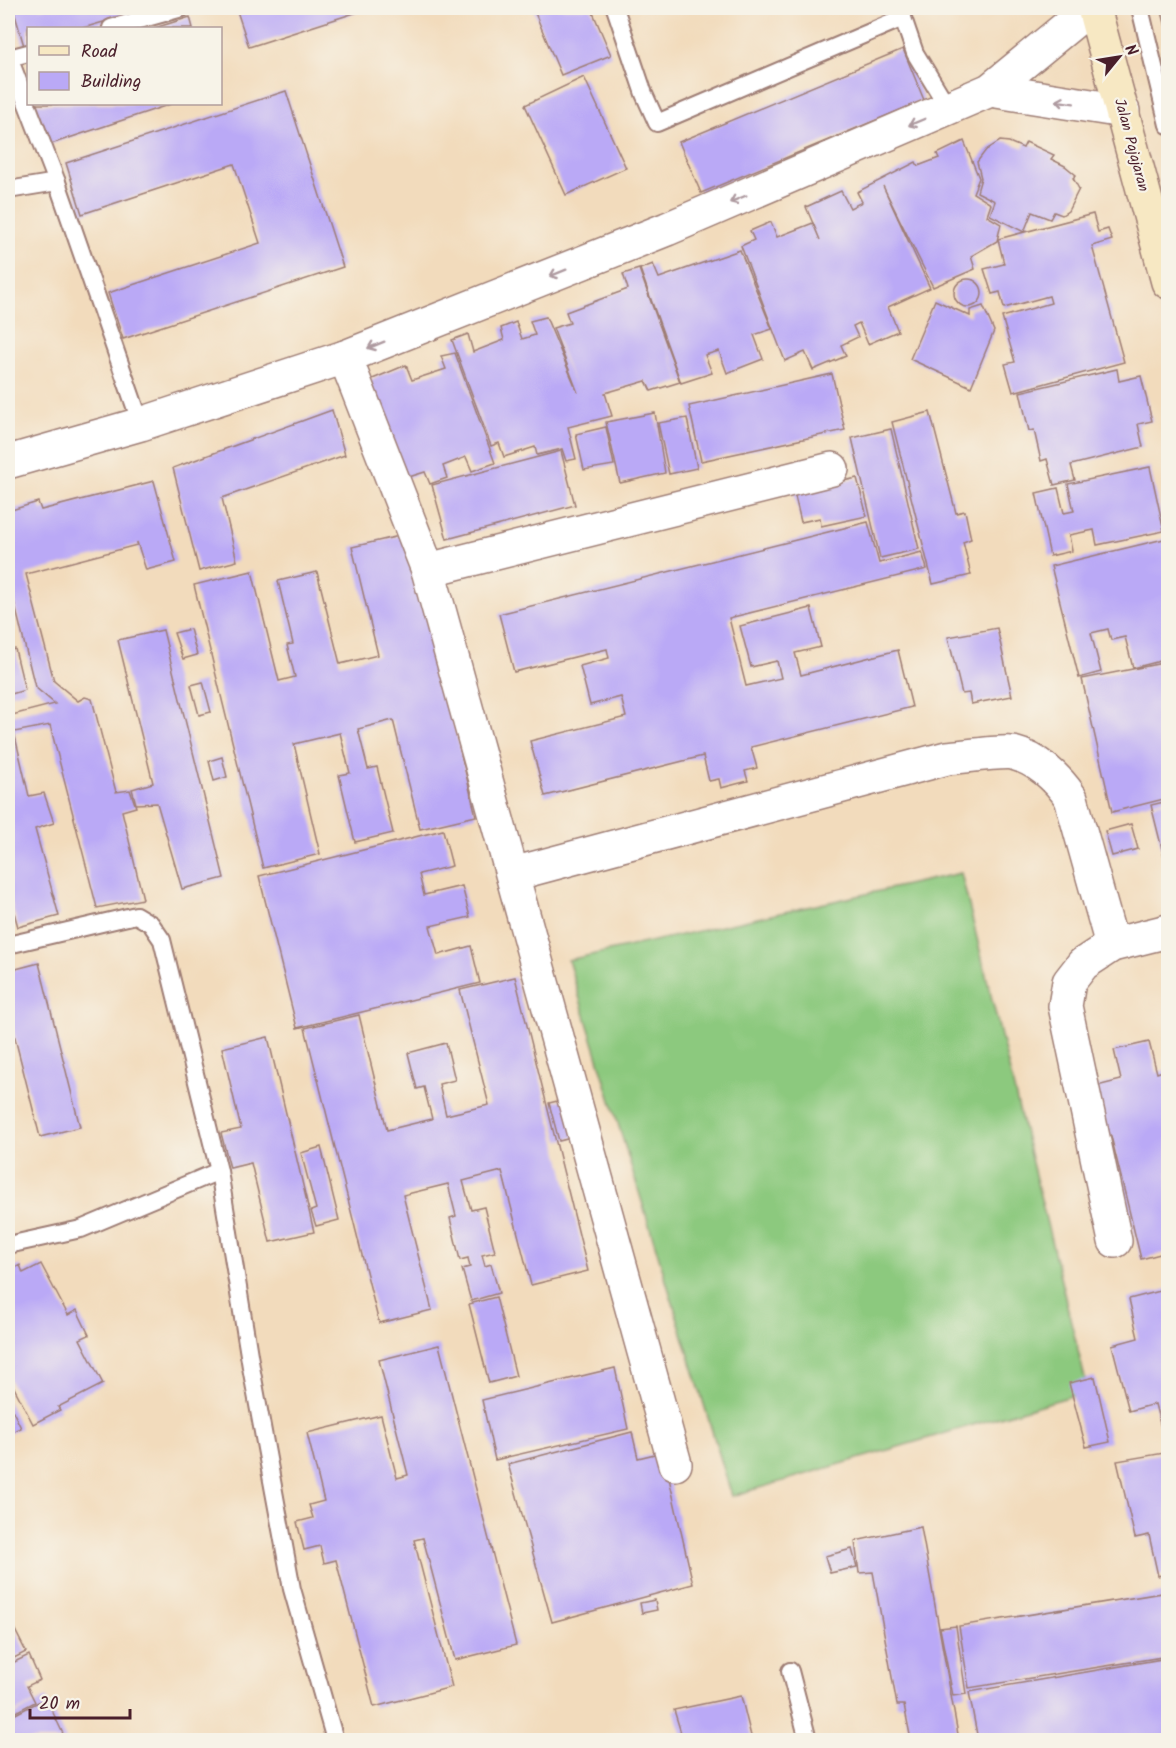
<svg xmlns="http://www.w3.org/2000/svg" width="1176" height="1748" viewBox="0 0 1176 1748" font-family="Kalam,sans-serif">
	<rect width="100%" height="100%" fill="#f7f3e8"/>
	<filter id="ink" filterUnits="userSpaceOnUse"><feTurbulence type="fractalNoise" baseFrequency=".0167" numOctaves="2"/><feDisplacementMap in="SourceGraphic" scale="12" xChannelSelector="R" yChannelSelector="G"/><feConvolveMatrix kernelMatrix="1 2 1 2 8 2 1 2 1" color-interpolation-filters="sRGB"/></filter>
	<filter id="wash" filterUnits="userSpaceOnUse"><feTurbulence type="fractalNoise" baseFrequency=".008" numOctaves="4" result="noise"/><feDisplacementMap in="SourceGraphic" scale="24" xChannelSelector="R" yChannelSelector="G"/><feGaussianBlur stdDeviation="1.35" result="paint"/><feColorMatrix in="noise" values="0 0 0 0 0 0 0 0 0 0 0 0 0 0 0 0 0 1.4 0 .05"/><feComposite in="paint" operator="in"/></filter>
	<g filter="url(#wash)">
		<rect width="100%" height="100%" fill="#f2dbbc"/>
		<path fill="#8cc97e" stroke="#6b7454" stroke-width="1.5" d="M961,873L1088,1391L732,1496L568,960Z"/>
		<g id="blocks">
			<g fill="#baa9f6">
				<path d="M13,8H151L83,28H28V45L24,46Z"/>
				<path d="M236,8H370L249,47Z"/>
				<path d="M533,8H591L611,55L561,75Z"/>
				<path d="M1161,8H1168V35Z"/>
				<path d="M190,17L193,28H155Z"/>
				<path d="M903,49L924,100L701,193L679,142Z"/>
				<path d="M584,77L626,168L566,195L525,105Z"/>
				<path d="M286,91L343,267L123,339L108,293L260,243L234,164L82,214L66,163Z"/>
				<path d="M34,104H171L48,145Z"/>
				<path d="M964,141L979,178L973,193L991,204L987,216L1001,224L997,241L971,256L975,269L933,287L883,186L930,288L888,307L898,331L868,344L859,323L853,326L858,337L841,345L846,356L813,370L805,352L785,361L741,246L754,240L750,231L771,222L777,237L813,223L820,240L806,207L841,191L850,208L862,202L857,192L916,162L918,166L939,158L937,154Z"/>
				<path d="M1000,141L1009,142L1023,148L1026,142L1054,155L1051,159L1065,166L1076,175L1073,178L1079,189L1068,211L1062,215L1054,212L1050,219L1032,212L1024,232L990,215L995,201L977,192L981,178L977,162L986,150Z"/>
				<path d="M1093,214L1098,232L1108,229L1112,240L1092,246L1124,362L1013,392L1005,364L1015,362L1002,317L1051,303L1049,296L1004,308L1000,292L992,294L984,269L1004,264L998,239Z"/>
				<path d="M740,250L772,329L754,335L763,359L727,373L719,351L705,355L712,373L681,383L640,269L653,264L659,278Z"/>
				<path d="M639,269L680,382L651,391L646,381L605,393L612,416L568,427L576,459L566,461L562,449L537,455L535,447L504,457L499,443L491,446L452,340L468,334L473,352L504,340L501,328L516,322L522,339L535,335L530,321L546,317L578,393L553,328L570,323L566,312L628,289L623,274Z"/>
				<circle cx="968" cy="293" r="14"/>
				<path d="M935,300L970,316V310L983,306L994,331L971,387L910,359Z"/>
				<path d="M455,353L495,463L472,471L466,457L443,466L447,478L430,484L425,472L399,480L363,383L406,365L412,380L446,369L441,356Z"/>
				<path d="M1117,369L1119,381L1141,376L1152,421L1138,424L1143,447L1071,465L1075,480L1054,485L1047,459L1041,461L1034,430L1029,431L1020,392Z"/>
				<path d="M832,374L845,430L701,461L689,406Z"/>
				<path d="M332,410L345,455L222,498L237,561L199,571L173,468Z"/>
				<path d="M930,412L956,513L965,511L971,539L963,542L971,575L933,584L892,422Z"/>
				<path d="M655,413L665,473L620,483L606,422Z"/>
				<path d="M687,418L697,468L669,474L658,423Z"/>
				<path d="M606,427L614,465L584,470L576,434Z"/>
				<path d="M891,429L919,549L880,558L852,438Z"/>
				<path d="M561,451L575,505L447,539L432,485Z"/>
				<path d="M1150,467L1164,531L1097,545L1094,530L1069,535L1072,551L1050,556L1036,493L1058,488L1064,513L1074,511L1068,484Z"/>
				<path d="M857,478L867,516L821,526L820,518L801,522L794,492Z"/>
				<path d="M154,481L176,562L146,570L137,542V545L26,574L54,681L78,701L85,697L92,699L116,792L130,790L136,807L122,811L143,899L97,908L50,725L14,732L29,796L44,793L54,823L35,829L59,916L18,927L8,891V716L55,704L35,687L8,577V511L38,502L41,510Z"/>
				<path d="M868,522L879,563L922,552L927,569L729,618L746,686L781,678L777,661L751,667L740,626L811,608L821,647L795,653L801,675L898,650L912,707L751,747L757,768L745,771L748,781L721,788L719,779L709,781L703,756L545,796L530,741L626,717L621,697L590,705L580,666L609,658L607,649L514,672L499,614Z"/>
				<path d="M408,534L476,816L420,829L393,720L358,729L368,769L377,767L393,833L355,842L339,775L350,773L340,733L294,744L320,854L263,868L194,585L252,571L279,681L295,677L287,645L293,644L278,581L317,572L340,664L378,655L352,547Z"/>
				<path d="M1168,538V659L1133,668L1125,637L1111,640L1108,629L1091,633L1101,672L1079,678L1051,566Z"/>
				<path d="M997,628L1012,696L971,704L969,693L962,694L948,637Z"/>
				<path d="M190,629L197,655L183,659L174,633Z"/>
				<path d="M163,630L224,878L182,889L157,803L136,804L132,789L153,783L118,640Z"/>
				<path d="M15,649L25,690L8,695V651Z"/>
				<path d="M1168,662V798L1112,812L1082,679Z"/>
				<path d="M203,682L211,712L199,715L191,685Z"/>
				<path d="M222,757L227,777L214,781L209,761Z"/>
				<path d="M1168,801V873L1151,805Z"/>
				<path d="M1131,824L1138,849L1112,856L1105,831Z"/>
				<path d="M443,830L452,866L419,874L424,895L462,886L470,917L430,926L438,955L471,946L480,983L297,1028L259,876Z"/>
				<path d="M39,963L80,1127L40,1137L11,1022L8,1023V971Z"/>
				<path d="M515,977L588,1271L531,1285L502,1171L463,1181L471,1210L484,1207L495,1252L482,1255L485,1266L491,1264L499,1293L471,1301L462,1269L470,1267L468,1258L460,1260L450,1218L456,1216L448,1184L403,1195L432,1310L379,1323L305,1028L359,1015L387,1130L432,1119L424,1087L417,1089L408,1053L446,1043L455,1080L439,1084L446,1115L489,1105L460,990Z"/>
				<path d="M268,1037L314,1232L270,1242L251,1163L230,1168L221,1133L241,1129L222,1048Z"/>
				<path d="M1149,1042L1157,1073L1168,1069V1252L1141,1259L1111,1136L1105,1138L1093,1087L1121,1080L1114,1050Z"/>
				<path d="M574,1097L583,1135L559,1141L549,1103Z"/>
				<path d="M321,1147L339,1220L316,1226L311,1211L316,1209L301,1153Z"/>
				<path d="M41,1264L68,1315L77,1310L89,1335L80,1339L103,1384L58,1407L60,1410L33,1424L8,1376V1272L20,1265L23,1273Z"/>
				<path d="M1168,1289V1455L1155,1404L1129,1411L1112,1345L1138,1338L1129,1299Z"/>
				<path d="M496,1297L516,1376L489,1383L469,1304Z"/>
				<path d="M439,1345L516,1645L455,1660L423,1538L414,1540L452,1687L374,1707L336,1560L324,1563L320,1546L304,1550L297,1522L313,1518L309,1505L324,1501L307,1433L381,1415L397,1478L408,1475L379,1360Z"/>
				<path d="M615,1368L628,1429L495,1460L482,1400Z"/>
				<path d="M1095,1377L1110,1442L1086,1447L1069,1383Z"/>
				<path d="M8,1401L21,1428L8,1434Z"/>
				<path d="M632,1432L638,1458L663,1452L693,1584L552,1622L508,1464Z"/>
				<path d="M1164,1453L1168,1473V1573L1158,1576L1149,1535L1135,1538L1117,1461Z"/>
				<path d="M921,1527L959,1740H911L904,1705H897L873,1572L859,1573L855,1541Z"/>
				<path d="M852,1549L857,1567L830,1573L825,1556Z"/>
				<path d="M1168,1592V1656L969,1688L959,1626Z"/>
				<path d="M655,1600L657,1610L642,1613L640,1603Z"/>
				<path d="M11,1622L26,1652L8,1661V1623Z"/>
				<path d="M956,1626L966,1694L953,1696L940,1628Z"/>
				<path d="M29,1655L40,1680L27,1686L35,1702L8,1716V1665Z"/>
				<path d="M1168,1658V1740H978L969,1692Z"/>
				<path d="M741,1696L752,1740H668L682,1736L674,1710Z"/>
				<path d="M46,1698L66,1740H8V1718Z"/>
			</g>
		</g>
	</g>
	<g filter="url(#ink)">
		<use href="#blocks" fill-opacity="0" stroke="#9e7d74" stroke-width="1.5"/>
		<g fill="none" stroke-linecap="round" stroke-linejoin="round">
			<defs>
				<g id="lane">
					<path d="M615,8L644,94L657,123L903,18L900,8"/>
					<path d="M1140,8L1168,125"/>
					<path d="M903,18L915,53L949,109"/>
					<path d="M111,28L182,8"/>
					<path d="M8,55L57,182"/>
					<path d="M9,58L28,53"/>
					<path d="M8,190L57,182L141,424"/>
					<path d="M8,945L136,915L151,924L162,940L219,1171L251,1367L292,1589L335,1740"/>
					<path d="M8,1245L81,1229L219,1171"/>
					<path d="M790,1671L808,1740"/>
				</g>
				<g id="street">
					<path d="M990,90L1123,111"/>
					<path d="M345,357L428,570L675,1464"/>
					<path d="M8,462L141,424L345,357L667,229L990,90L1090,8"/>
					<path d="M428,570L832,469"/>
					<path d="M513,874L947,758C962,757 1001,751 1013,753C1037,759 1058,778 1071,798L1112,945"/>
					<path d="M1115,1241L1065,1006L1069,982L1083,964L1112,945L1168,931"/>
				</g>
				<path id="secondary" d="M1094,8L1168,282"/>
			</defs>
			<use href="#lane" stroke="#9e7d74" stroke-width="20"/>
			<use href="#street" stroke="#9e7d74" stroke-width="36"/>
			<use href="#secondary" stroke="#9e7d74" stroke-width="36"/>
			<use href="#lane" stroke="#fff" stroke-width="16"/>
			<use href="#street" stroke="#fff" stroke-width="33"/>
			<use href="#secondary" stroke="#f7e8c3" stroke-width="33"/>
		</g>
		<defs><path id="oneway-shaft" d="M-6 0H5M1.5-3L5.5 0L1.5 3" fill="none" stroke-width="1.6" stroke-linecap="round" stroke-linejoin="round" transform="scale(1.5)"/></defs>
		<g stroke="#ae9aa0">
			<use href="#oneway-shaft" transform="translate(1065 102) rotate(-171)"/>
			<use href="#oneway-shaft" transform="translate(917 122) rotate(157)"/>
			<use href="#oneway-shaft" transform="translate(738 199) rotate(157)"/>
			<use href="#oneway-shaft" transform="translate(558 273) rotate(158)"/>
			<use href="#oneway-shaft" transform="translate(376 345) rotate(158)"/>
		</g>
	</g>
	<g text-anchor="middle" stroke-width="4.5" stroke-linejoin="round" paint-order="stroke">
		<g font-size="15" fill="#4a1f2b" stroke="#f7f3e8">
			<text transform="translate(1132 145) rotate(75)" y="5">Jalan Pajajaran</text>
		</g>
	</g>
	<rect width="1176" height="1748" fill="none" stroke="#f7f3e8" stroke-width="30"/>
	<rect x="27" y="27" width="195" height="78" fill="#f7f3e8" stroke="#b29e9c" stroke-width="1.5"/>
	<rect x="39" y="46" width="30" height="9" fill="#f7e8c3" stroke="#b29e9c" stroke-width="1.5"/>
	<text x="81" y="57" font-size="18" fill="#4a1f2b">Road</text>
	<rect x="39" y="72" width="30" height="18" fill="#baa9f6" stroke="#b29e9c" stroke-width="1.5"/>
	<text x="81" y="87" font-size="18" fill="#4a1f2b">Building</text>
	<g transform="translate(1119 57) rotate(60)" stroke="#f7f3e8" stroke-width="4.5" paint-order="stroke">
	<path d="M0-4.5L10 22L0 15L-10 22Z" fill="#4a1f2b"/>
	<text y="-9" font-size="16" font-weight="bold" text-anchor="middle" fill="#4a1f2b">N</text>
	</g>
	<path d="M30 1709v9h100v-9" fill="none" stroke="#4a1f2b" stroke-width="3"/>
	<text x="39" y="1709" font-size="18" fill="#4a1f2b" stroke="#f7f3e8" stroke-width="4.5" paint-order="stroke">20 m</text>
</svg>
